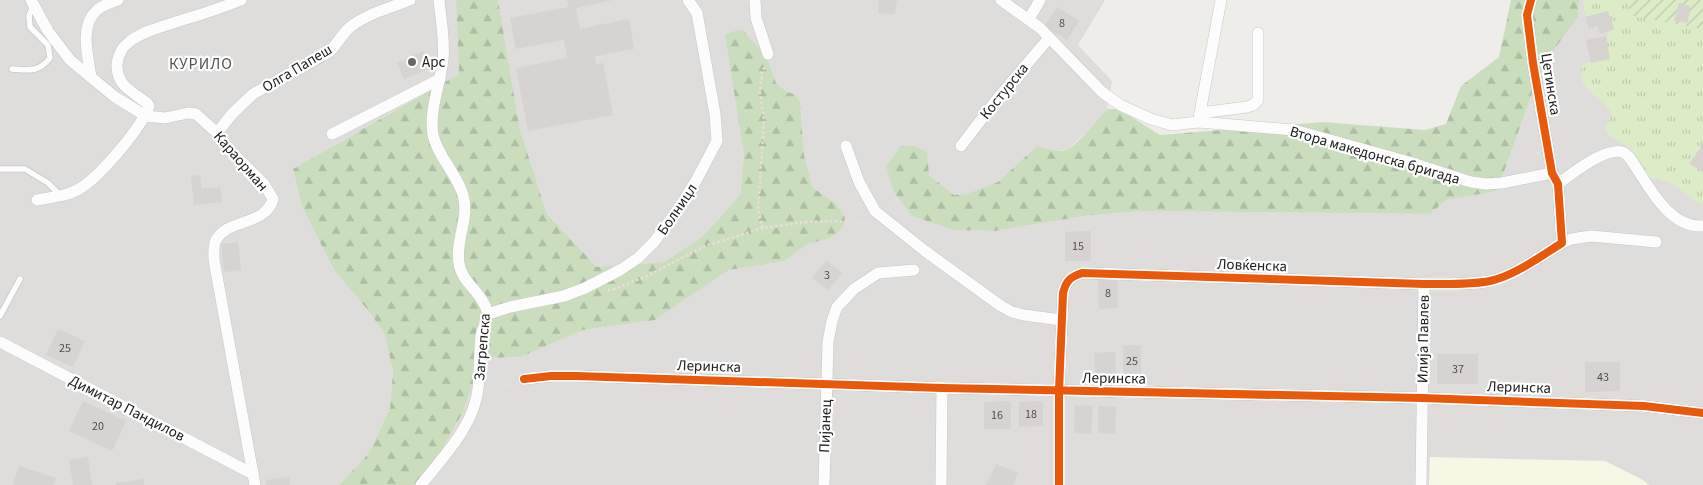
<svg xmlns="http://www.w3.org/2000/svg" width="1703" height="485" viewBox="0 0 1703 485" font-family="'Source Sans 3',sans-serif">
	<defs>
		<pattern id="grass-tufts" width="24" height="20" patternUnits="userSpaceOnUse" patternTransform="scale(1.25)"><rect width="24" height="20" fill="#dcecc7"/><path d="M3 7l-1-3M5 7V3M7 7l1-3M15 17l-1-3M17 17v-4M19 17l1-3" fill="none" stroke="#bccaab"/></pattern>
		<pattern id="forest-firs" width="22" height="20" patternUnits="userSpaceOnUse" patternTransform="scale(1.25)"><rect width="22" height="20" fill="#cadebe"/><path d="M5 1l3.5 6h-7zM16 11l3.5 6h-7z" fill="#adbea3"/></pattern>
		<pattern id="garden-furrows" width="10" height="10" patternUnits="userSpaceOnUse" patternTransform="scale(1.25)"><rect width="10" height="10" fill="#dcecc7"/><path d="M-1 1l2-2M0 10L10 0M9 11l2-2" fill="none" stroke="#bccaab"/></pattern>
	</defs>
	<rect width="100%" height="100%" fill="#efede9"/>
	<g fill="#dedddb">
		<path d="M0,0H456L459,74L293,169L302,207L334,270L371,314L385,335L393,372L390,408L369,453L339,485H0Z"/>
		<path d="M498,0H1105L1078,45L1112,81L1107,109L1094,126L1068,149L1054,152L1037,146L998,182L966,194L954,195L929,175L914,146L954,230L995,231L1084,216L1141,211L1430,214L1446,200L1497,191L1542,66L1578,17L1579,0H1703V485H416L440,453L463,412L476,374L486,358L521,357L583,330L655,320L729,270L785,261L808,244L831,238L843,228L845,218L837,204L813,188L804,155L800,101L794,94L787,92L776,83L768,59L739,115L744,155L740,195L703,236L664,262L597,267L547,214L520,131Z"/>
	</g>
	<path fill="#f8f7e6" d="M1430,457L1605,461L1643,480L1649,485H1429Z"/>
	<path fill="url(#grass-tufts)" d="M1583,0H1630L1628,15L1703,29V144L1689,164L1703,171V204C1689,200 1680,186 1666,181C1659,179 1649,181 1645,173C1643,170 1643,166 1641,162C1633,150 1620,141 1607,134L1605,127L1612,115C1604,95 1573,91 1583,64L1610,59L1606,36L1614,29L1608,11L1585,17Z"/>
	<g fill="url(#forest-firs)">
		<path d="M456,0H498L520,130L547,214L597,267L664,262L703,236L740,195L744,155L725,34L742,29L768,59L776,83L787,92L794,94L800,101L804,155L813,188L837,204L845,218L843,228L831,238L808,244L785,261L729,270L655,320L583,330L521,357L486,358L476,374L463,412L440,453L416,485H339L369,453L390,408L393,372L385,335L371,314L334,270L302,207L293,169L459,74Z"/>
		<path d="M1511,0H1579L1578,17L1542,66L1497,191L1446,200L1430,214L1141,211L1084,216L995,231L954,230L912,216L894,192L886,166L901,146H914L927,152L929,175L954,195L966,194L998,182L1037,146C1047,149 1058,154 1068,149C1078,144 1100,118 1107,109H1119L1160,135L1323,122L1425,130L1446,124L1461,86L1499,57Z"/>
	</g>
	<path fill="url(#garden-furrows)" d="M1630,0H1703V29L1628,15Z"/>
	<g fill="#dfdedd">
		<path d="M715,22L728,96L716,98L703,24Z"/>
		<path d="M688,108L693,139L670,190L554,212L538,136Z"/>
	</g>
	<g fill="#d6d3d0">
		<path d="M567,0H613L576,8L580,29L629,19L634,49L595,56L596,64L603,63L613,115L528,131L516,68L567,58L564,40L516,49L510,18L569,7Z"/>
		<path d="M879,0H897L895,14L878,13Z"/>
		<path d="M1679,3L1690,6L1688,23L1674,21Z"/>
		<path d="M1057,7L1079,21L1067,40L1044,26Z"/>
		<path d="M1608,11L1614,29L1600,34L1597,26L1589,29L1585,17Z"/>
		<path d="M1606,36L1610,59L1591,63L1586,40Z"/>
		<path d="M423,51L430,68L404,79L397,63Z"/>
		<path d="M1703,144V171L1689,164Z"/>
		<path d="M200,175L202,189L220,187L222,202L194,205L191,176Z"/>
		<path d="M1091,231V261H1065V232Z"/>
		<path d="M238,242L241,270L224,272L221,244Z"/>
		<path d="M826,260L842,273L828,290L812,278Z"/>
		<path d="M1098,278H1117L1118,308L1099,309Z"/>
		<path d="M58,329L85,341L73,367L46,355Z"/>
		<rect x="1123" y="345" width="18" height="31"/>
		<path d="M1115,352L1116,375L1095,376L1094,353Z"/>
		<rect x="1437" y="354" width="41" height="30"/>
		<path d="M1585,362H1620V391L1585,392Z"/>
		<path d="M83,401L126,421L112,451L69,431Z"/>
		<path d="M1011,401V429H984V402Z"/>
		<path d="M1043,401V426L1019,427V402Z"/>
		<path d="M1075,405L1093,406L1091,434L1074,433Z"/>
		<path d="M1098,406L1116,407L1115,434L1098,433Z"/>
		<path d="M88,457L92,485H73L69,460Z"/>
		<path d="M996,464L1018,473L1013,485H986Z"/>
		<path d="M19,466L56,478L53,485H13Z"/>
		<path d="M289,477L290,485H266V480Z"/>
		<path d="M144,479V485H116V483Z"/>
	</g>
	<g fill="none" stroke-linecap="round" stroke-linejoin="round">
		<defs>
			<g id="lane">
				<path d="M12,69C29,70 38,73 50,58L48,45L30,27L29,16L33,5"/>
				<path d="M0,169H25L48,183L61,196"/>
				<path d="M0,316L20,279"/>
			</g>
			<g id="street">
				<path d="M31,0L48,31L70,60L115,97L146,116L165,118L188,113L196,114L217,133L227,147L264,184L273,199C266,226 228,218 216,240C213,246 214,253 214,260L255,485"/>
				<path d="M755,0L756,18L768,54"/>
				<path d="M1001,0L1040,28L1102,92L1120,105L1151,119L1172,125L1198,122L1294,130L1409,162L1471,182L1486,184L1502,183L1552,173"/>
				<path d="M1029,19L1040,0"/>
				<path d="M91,77C88,56 79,26 97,10C102,5 111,3 118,0"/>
				<path d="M1200,113L1247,107L1253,105L1258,100V33"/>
				<path d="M1199,118L1221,0"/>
				<path d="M217,133L232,114L253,94L329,52C337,45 342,34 349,28C366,14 390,8 410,0"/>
				<path d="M332,134L440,79"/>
				<path d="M846,146L859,182L875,211L925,251L1001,306L1012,312L1024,315L1061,320"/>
				<path d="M961,146L997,99L1049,38"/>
				<path d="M1558,184C1571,174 1606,147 1622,152C1629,154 1633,163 1637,169C1652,192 1671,228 1703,226"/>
				<path d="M37,200C52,197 70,196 82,187C101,175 142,127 149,106L147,103C139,97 129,91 123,84C113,71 116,52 129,42C143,31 162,27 179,21C200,15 221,8 241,0"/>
				<path d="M1562,243L1571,239L1591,236L1656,242"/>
				<path d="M488,314L510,307L564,296L585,288L620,270L638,258L654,242L679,208L696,181L717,141L715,114L697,13L688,0"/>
				<path d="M0,342L253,474"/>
				<path d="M524,379L551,376H576L942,388L1422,398L1644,406L1703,413"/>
				<path d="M421,485C443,457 474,426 478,389C480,371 479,353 481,336C482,328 489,319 487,311C482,292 461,282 459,263C455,240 470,218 463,195C457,174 438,157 433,135C429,110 440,85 443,60C445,41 441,20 439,0"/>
				<path d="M824,485L828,342L832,321L837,307L854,289L878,273L914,270"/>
				<path d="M941,485L942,388"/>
				<path d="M1059,485V391L1063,293C1066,281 1070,277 1082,273L1424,284C1446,284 1469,285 1490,281C1514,276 1541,256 1562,243L1558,184L1552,173L1533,63L1527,15L1531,0"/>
				<path d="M1421,485L1424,284"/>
			</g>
		</defs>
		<use href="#lane" stroke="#c8c7c5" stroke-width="7"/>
		<use href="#street" stroke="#c8c7c5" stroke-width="12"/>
		<g stroke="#ecdcda" stroke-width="2.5" stroke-dasharray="2.5 2.5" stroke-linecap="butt">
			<path d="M763,228L758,210L764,121L760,92L762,72L766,65"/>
			<path d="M608,290H612L647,276L705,246L763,228L806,222L830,221L872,223"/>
			<path d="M489,389L499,388L513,383"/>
		</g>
		<use href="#lane" stroke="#fdfcfc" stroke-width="5.5"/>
		<use href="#street" stroke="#fdfcfc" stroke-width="11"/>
		<defs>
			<g id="cycleway">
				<path d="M524,379L551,376H576L942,388L1422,398L1644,406L1703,413"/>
				<path d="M1059,485V391L1063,293C1066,281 1070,277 1082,273L1424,284C1446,284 1469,285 1490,281C1514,276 1541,256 1562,243L1558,184L1552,173L1533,63L1527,15L1531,0"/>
			</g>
		</defs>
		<use href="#cycleway" stroke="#fff" stroke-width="11"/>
		<use href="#cycleway" stroke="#e8590c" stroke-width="8"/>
	</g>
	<circle fill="#696867" stroke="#fff" stroke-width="2" cx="412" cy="62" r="5"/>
	<g text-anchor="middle" stroke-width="4.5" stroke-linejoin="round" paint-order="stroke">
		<g font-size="12" fill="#4e4e4d">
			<text x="1062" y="27">8</text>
			<text x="1078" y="250">15</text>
			<text x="827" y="279">3</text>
			<text x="1108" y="297">8</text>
			<text x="65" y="352">25</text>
			<text x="1132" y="365">25</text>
			<text x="1458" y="373">37</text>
			<text x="1603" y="381">43</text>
			<text x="1031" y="418">18</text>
			<text x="997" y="419">16</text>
			<text x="98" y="430">20</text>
		</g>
		<g font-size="15" fill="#212121" stroke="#fff" text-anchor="start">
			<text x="422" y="67">Арс</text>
		</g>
		<g font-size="15" fill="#212121" stroke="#fff">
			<text transform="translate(297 68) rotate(-31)" y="5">Олга Папеш</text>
			<text transform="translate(1551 84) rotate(81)" y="5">Цетинска</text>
			<text transform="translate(1004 91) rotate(-51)" y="5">Костурска</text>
			<text transform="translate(1375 155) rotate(16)" y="5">Втора македонска бригада</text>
			<text transform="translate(241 161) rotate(49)" y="5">Караорман</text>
			<text transform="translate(677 209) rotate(-56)" y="5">Болницл</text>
			<text transform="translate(1252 265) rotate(2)" y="5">Ловќенска</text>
			<text transform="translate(1423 339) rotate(-89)" y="5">Илија Павлев</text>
			<text transform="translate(482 347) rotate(-85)" y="5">Загрепска</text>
			<text transform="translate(709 366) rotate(2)" y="5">Леринска</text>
			<text transform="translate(1114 378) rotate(1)" y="5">Леринска</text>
			<text transform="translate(1519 387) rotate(2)" y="5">Леринска</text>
			<text transform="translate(127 408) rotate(27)" y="5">Димитар Пандилов</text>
			<text transform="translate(825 426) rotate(-88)" y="5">Пијанец</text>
		</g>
		<g font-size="16" letter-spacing="1" fill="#545454" stroke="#fff">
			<text x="201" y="69">КУРИЛО</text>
		</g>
	</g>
</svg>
